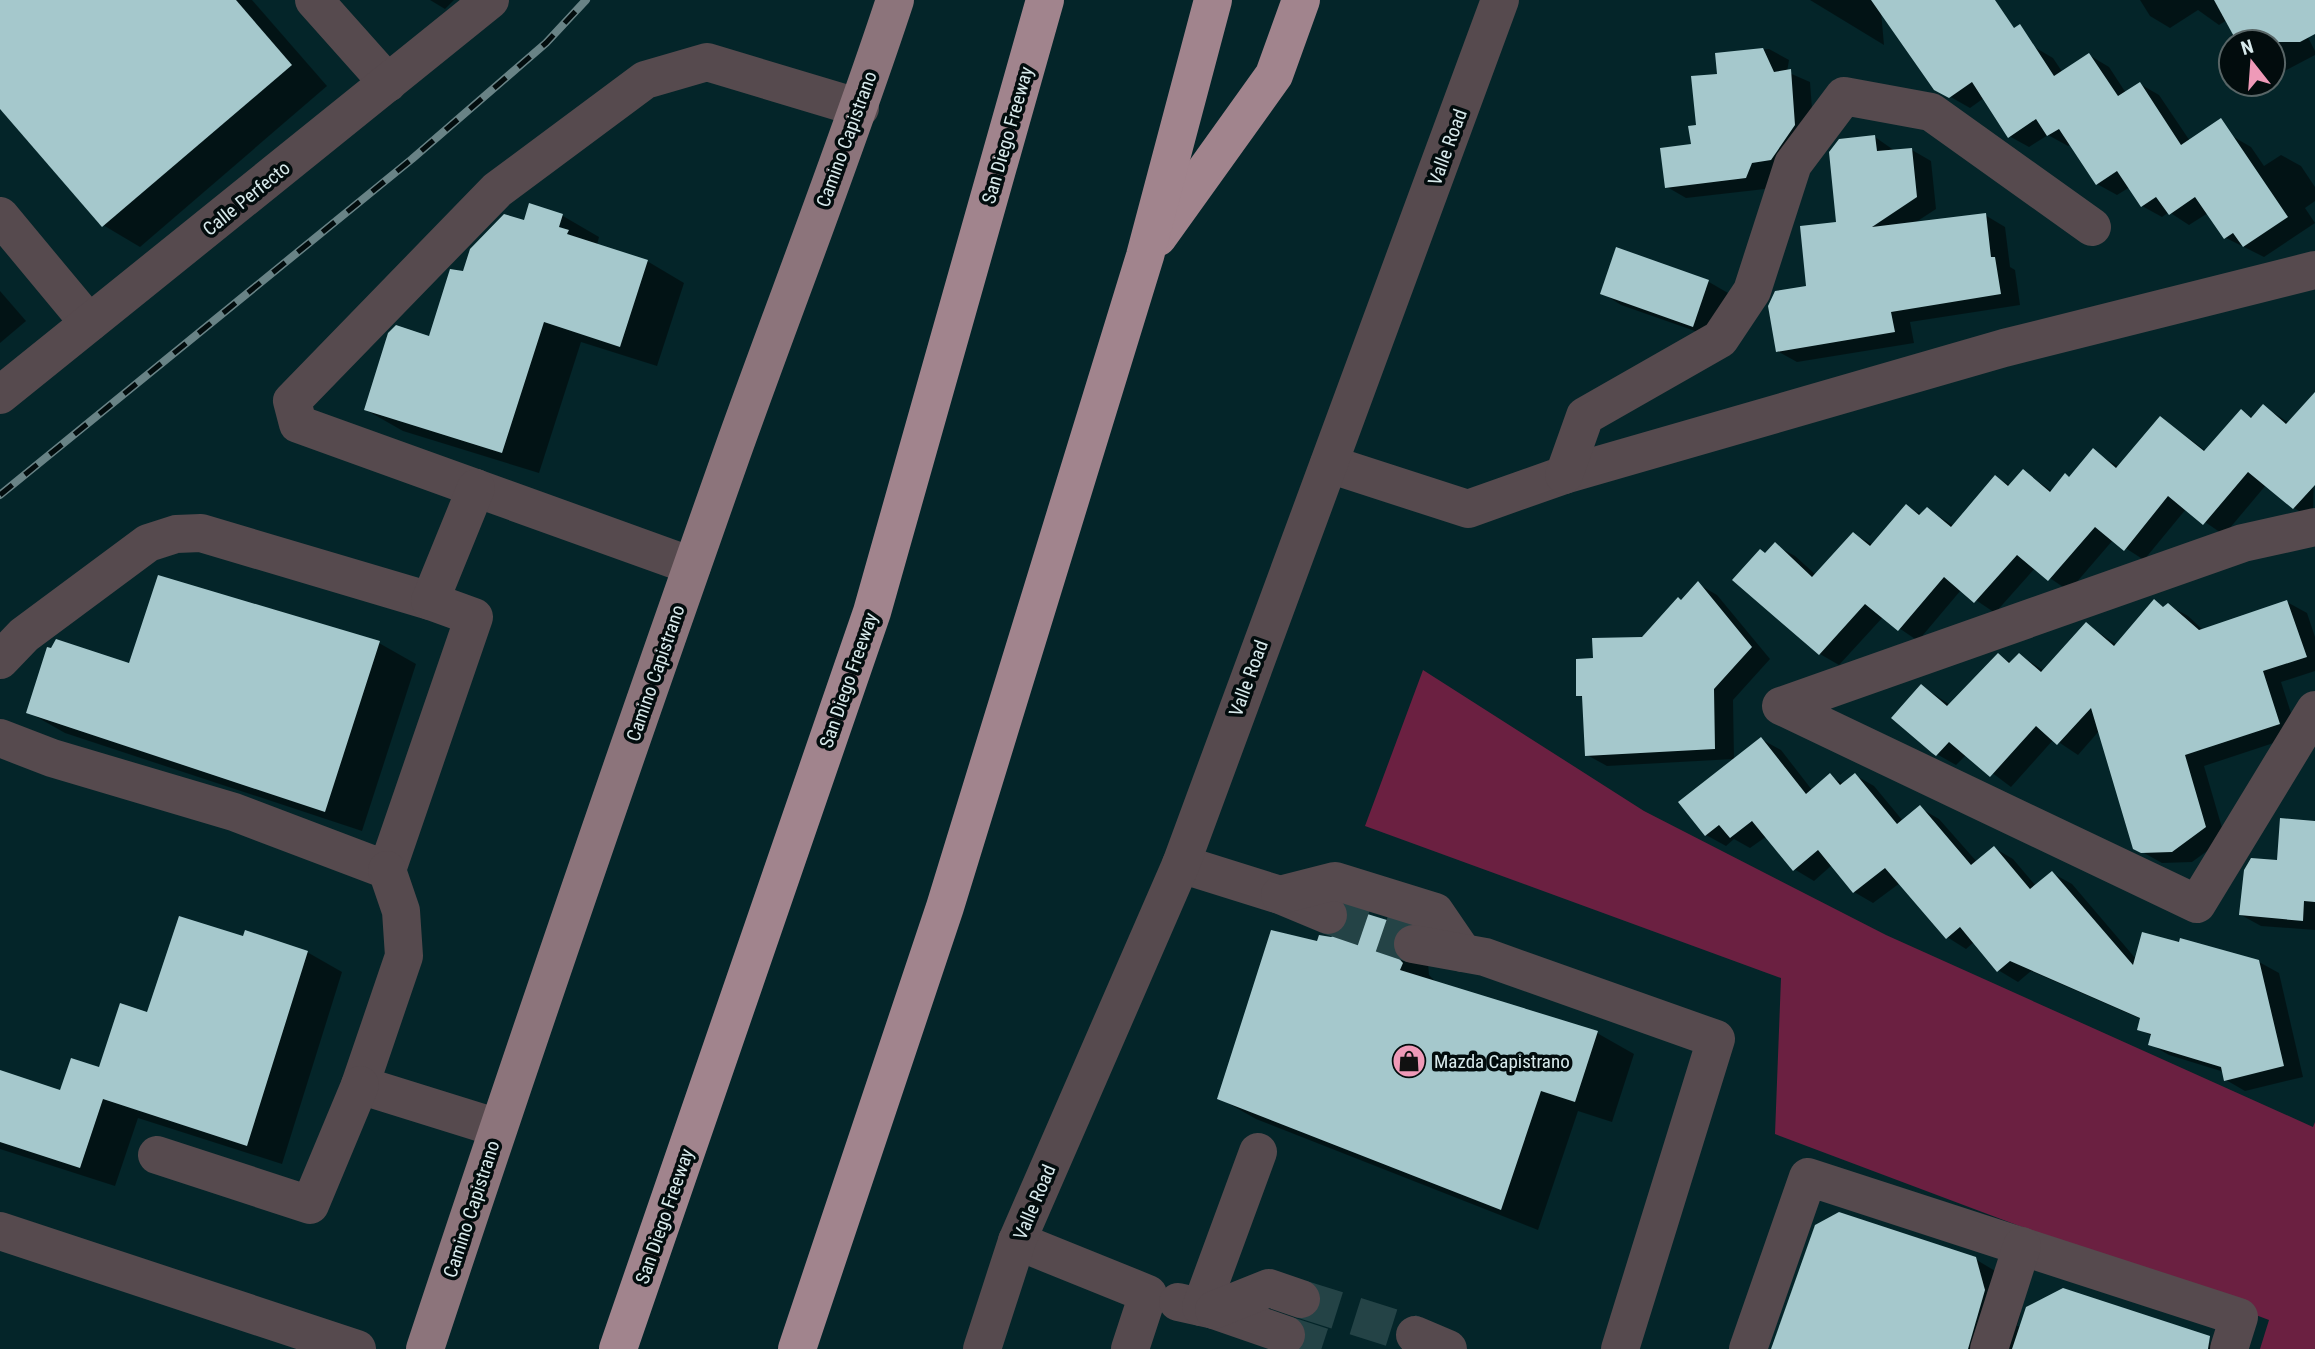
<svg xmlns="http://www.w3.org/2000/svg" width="2315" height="1349" viewBox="0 0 2315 1349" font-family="'Roboto Condensed',sans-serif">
	<rect width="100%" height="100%" fill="#042529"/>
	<path fill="#6b2041" d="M1423,670L1644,811L1886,935L2313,1127L2315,1122V1349H2260L2269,1320L1775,1134L1781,978L1365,826Z"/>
	<g fill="#0007">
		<path d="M0,0H252L327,86L140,247L103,225L0,106Z"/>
		<path d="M430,0H454L445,9Z"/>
		<path d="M1810,0H1953L2053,58L2063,73L2089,55L2109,67L2126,93L2140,84L2159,95L2190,141L2232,136L2251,147L2264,166L2281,155L2301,166L2315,187V201L2305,208L2315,223L2264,257L2226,238L2208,213L2189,225L2169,212L2162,217L2142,206L2130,187L2117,195L2097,184L2071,144L2068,146L2048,135L2029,147L2009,136L1984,98L1970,108L1935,88L1881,11L1884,45Z"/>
		<path d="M2140,0H2260L2219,25L2198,10L2170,28L2150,16Z"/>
		<path d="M2272,0L2294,10L2315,51V55L2273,77V42H2239Z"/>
		<path d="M1769,49L1789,60L1787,72L1810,82L1814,136L1765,189L1686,198L1667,187L1693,146L1719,75L1717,54Z"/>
		<path d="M1875,137L1895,151L1912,150L1931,161L1936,209L1913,224L1985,215L2005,227L2010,267L2015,270L2020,305L1910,322L1914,343L1797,362L1777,351Z"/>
		<path d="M530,206L563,216L599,237L597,245L647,261L684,283L657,366L581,342L539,473L403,431L366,410L430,338L464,273L525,222Z"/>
		<path d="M1617,250L1709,282L1728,293L1712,337L1621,305L1602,293Z"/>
		<path d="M0,291L26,321L0,343Z"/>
		<path d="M2315,395L2313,519L2294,508L2266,485L2224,535L2186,509L2144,560L2113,540L2069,591L2035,568L1995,613L1961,590L1918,641L1883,617L1839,665L1820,654L1766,554L1775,545L1795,556L1816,575L1854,534L1873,545L1907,506L1922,515L1927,509L1954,526L1995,477L2011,486L2023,471L2053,492L2071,478L2093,451L2119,467L2161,418L2206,451L2242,411L2253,418L2263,406L2289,423Z"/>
		<path d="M1698,584L1717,595L1770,659L1733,700L1734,759L1607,766L1587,755L1584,698L1578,695L1595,660L1643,639Z"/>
		<path d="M2154,601L2165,608L2168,605L2188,616L2203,630L2287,602L2307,613L2315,637V671L2281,682L2298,735L2204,766L2225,838L2192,862L2162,863L2135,848L2099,731L2078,755L2054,739L2011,787L1967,754L1956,765L1933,752L1922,686L1950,705L1998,655L2012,663L2020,655L2044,671L2086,624L2117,645Z"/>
		<path d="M273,609L379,643L416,664L362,831L65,733L28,712L52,650L130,665L272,613Z"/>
		<path d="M1761,739L1781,750L1812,790L1830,776L1844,784L1855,775L1874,786L1903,821L1920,808L1939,819L1977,862L1994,848L2013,859L2036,886L2052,873L2072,884L2136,959L2259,962L2279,973L2303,1077L2245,1091L2226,1080L2224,1072L2169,1055L2150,1044L2152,1036L2139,1029L2141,1019L2031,971L2018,982L1998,970L1974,942L1966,949L1947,937L1900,883L1873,903L1854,892L1832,865L1814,881L1794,869L1767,836L1750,848L1734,839L1726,846L1706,835Z"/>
		<path d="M2315,826V930L2261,926L2241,915L2278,862Z"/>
		<path d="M1350,910L1402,927L1438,947L1428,963L1429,975L1438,984L1597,1033L1634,1054L1612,1122L1578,1111L1538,1230L1256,1119L1219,1098L1318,943L1343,933L1350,923Z"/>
		<path d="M307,952L342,972L282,1164L138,1118L115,1186L0,1149V1072L61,1092L100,1069L148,1014Z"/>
		<path d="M1975,1259L2012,1281L2021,1312L2017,1326L2188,1331L2220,1349H1774Z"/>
	</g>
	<g fill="#a5c8cc">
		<path d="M0,0H236L292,65L102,227L0,109Z"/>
		<path d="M1871,0H1995L2014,28L2020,24L2054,76L2089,53L2118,96L2140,82L2181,145L2221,118L2288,217L2243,247L2233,233L2224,239L2195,197L2169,215L2156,197L2141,207L2117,171L2096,185L2059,129L2047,136L2036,119L2008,138L1972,82L1949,98L1934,90Z"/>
		<path d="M2214,0H2315V34L2300,42H2237Z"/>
		<path d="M1763,48L1774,72L1791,69L1795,125L1771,160L1752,163L1746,178L1665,188L1660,148L1691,144L1688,126L1696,125L1691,76L1717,74L1715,53Z"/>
		<path d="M1875,135L1877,151L1912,148L1917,197L1872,227L1986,213L1991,257H1995L2001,294L1891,312L1895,332L1776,352L1768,306L1775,291L1806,286L1800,226L1836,222L1829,152L1839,139Z"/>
		<path d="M529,203L563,214L559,227L569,230L567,234L648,260L620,347L544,322L502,453L364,410L388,333L396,325L429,336L450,269L463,271L470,249L504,214L524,220Z"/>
		<path d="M1616,247L1709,280L1693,327L1600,294Z"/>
		<path d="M2315,392V485L2293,509L2248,472L2203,525L2168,496L2124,551L2095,527L2048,581L2017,555L1974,603L1944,577L1898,631L1865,604L1819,655L1732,580L1760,549L1765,553L1775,542L1812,577L1853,532L1870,546L1906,504L1919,515L1927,507L1951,527L1995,475L2008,486L2023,469L2050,492L2065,473L2069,477L2093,448L2116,468L2160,416L2204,451L2241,409L2251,418L2263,404L2286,424Z"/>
		<path d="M158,575L380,641L325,812L26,713L47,647L51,648L56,639L129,663Z"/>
		<path d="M1698,581L1752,647L1714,689L1715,749L1585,756L1582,696H1576V659L1593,658L1592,638L1642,637L1678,597L1681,600Z"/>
		<path d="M2154,599L2163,607L2168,603L2199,630L2287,600L2307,657L2263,671L2280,724L2185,755L2206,827L2172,852L2141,853L2133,849L2091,708L2057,745L2036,726L1990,777L1949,742L1936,756L1932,753L1891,718L1921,684L1947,706L1998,653L2009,663L2019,653L2041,672L2086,622L2114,646Z"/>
		<path d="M1761,737L1806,794L1830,773L1840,785L1855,773L1897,824L1920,805L1971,865L1994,846L2030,889L2052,871L2133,965L2142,932L2179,942L2180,938L2259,960L2284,1066L2224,1081L2221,1067L2148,1045L2151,1034L2137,1030L2140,1018L2010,961L1997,972L1960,927L1946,939L1885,868L1853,893L1818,850L1793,871L1752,821L1730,838L1719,825L1705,836L1678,802Z"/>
		<path d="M2280,818L2315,821V902L2304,901L2303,921L2239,915L2244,870L2251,858L2277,860Z"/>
		<path d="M1348,908L1403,925L1396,930L1391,941L1393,952L1403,963L1400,970L1598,1031L1575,1102L1541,1091L1501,1210L1217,1099L1271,930L1317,941L1319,935L1331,937L1342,932L1348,923Z"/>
		<path d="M179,916L243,936L245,930L308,951L247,1146L103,1099L80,1168L0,1142V1070L60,1090L71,1058L99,1067L120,1003L147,1012Z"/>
		<path d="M1839,1212L1976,1257L1985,1290L1968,1349H1771L1815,1225Z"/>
		<path d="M2063,1288L2210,1336L2208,1349H2012L2026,1307Z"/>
	</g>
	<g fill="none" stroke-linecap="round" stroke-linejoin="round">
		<g stroke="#244346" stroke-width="38" stroke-dasharray="38 19" stroke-linecap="butt">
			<path d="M1328,915L1413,944"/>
			<path d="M1301,1299L1415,1335"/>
			<path d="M1286,1335L1329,1349"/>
		</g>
		<g stroke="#564a4e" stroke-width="38">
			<path d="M314,0L388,83"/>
			<path d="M0,216L89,323"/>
			<path d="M0,395L490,0"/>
			<path d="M1329,464L1468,509L1564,475L2004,348L2315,270"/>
			<path d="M1564,475L1585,416L1720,339L1752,291L1793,164L1844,96L1931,112L2092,227"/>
			<path d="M2315,527L2243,543L1781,706L2197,904L2315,710"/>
			<path d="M692,566L298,424L292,401L497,190L645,80L707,62L860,108"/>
			<path d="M0,660L24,635L148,543L176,534L201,533L430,601"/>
			<path d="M0,738L52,758L234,812L387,870L474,617L430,601L476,488"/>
			<path d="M1181,864L1280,895L1328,915"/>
			<path d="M387,870L401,911L404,956L360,1085L498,1128"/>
			<path d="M1280,895L1335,881L1435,912L1463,953"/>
			<path d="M1413,944L1485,957L1716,1039L1620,1349"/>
			<path d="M157,1155L310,1205L360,1085"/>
			<path d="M0,1231L357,1349"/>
			<path d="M1017,1241L1148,1294L1130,1349"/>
			<path d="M1178,1302L1214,1310L1286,1335"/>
			<path d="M1201,1307L1258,1152"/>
			<path d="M1214,1310L1269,1288L1301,1299"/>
			<path d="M1415,1335L1448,1349"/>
			<path d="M982,1349L1017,1241L1181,864L1500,0"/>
			<path d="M1748,1349L1808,1177L2239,1317L2229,1349"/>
			<path d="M1989,1349L2022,1246"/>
		</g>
		<path stroke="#8c747b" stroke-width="38" d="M425,1349C524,1049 627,750 732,453C786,302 845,152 895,0"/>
		<g stroke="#a1848d" stroke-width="38">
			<path d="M1158,237L1274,75L1301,0"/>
			<path d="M618,1349L872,612L1045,0"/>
			<path d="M797,1349L945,907L1145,256L1213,0"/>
		</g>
		<defs>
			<path id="rail" d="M0,495L412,159L546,43L586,0"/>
		</defs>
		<use href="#rail" stroke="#698386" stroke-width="8"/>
		<use href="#rail" stroke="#020c0d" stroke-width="5" stroke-dasharray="16" stroke-linecap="butt"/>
	</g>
	<defs>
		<symbol id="shop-disc" viewBox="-11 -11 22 22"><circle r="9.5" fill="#ef9ab8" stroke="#020c0d"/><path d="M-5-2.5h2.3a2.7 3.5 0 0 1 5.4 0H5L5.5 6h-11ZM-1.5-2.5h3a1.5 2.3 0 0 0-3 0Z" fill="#111"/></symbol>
	</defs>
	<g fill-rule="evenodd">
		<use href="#shop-disc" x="1390" y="1042" width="38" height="38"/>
	</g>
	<g text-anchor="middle" stroke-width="7" stroke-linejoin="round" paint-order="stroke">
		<g font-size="19" fill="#d8eaec" stroke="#020c0d">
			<text transform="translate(1007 135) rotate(-74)" y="7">San Diego Freeway</text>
			<text transform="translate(846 139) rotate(-70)" y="7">Camino Capistrano</text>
			<text transform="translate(1447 147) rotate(-70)" y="7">Valle Road</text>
			<text transform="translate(246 198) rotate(-39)" y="7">Calle Perfecto</text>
			<text transform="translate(655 673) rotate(-71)" y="7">Camino Capistrano</text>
			<text transform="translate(1248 678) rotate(-70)" y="7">Valle Road</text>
			<text transform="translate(848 680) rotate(-71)" y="7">San Diego Freeway</text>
			<text transform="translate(1034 1202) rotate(-67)" y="7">Valle Road</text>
			<text transform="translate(471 1209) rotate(-72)" y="7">Camino Capistrano</text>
			<text transform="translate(664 1216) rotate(-71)" y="7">San Diego Freeway</text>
		</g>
		<g font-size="19" fill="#d8eaec" stroke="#020c0d" text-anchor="start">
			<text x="1434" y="1068">Mazda Capistrano</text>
		</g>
	</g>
	<g transform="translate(2252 63) rotate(343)"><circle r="33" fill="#020c0d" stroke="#586566" stroke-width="2"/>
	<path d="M0-5L12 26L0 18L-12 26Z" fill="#ef9ab8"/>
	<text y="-10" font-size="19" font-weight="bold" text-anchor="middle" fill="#d8eaec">N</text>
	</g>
</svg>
